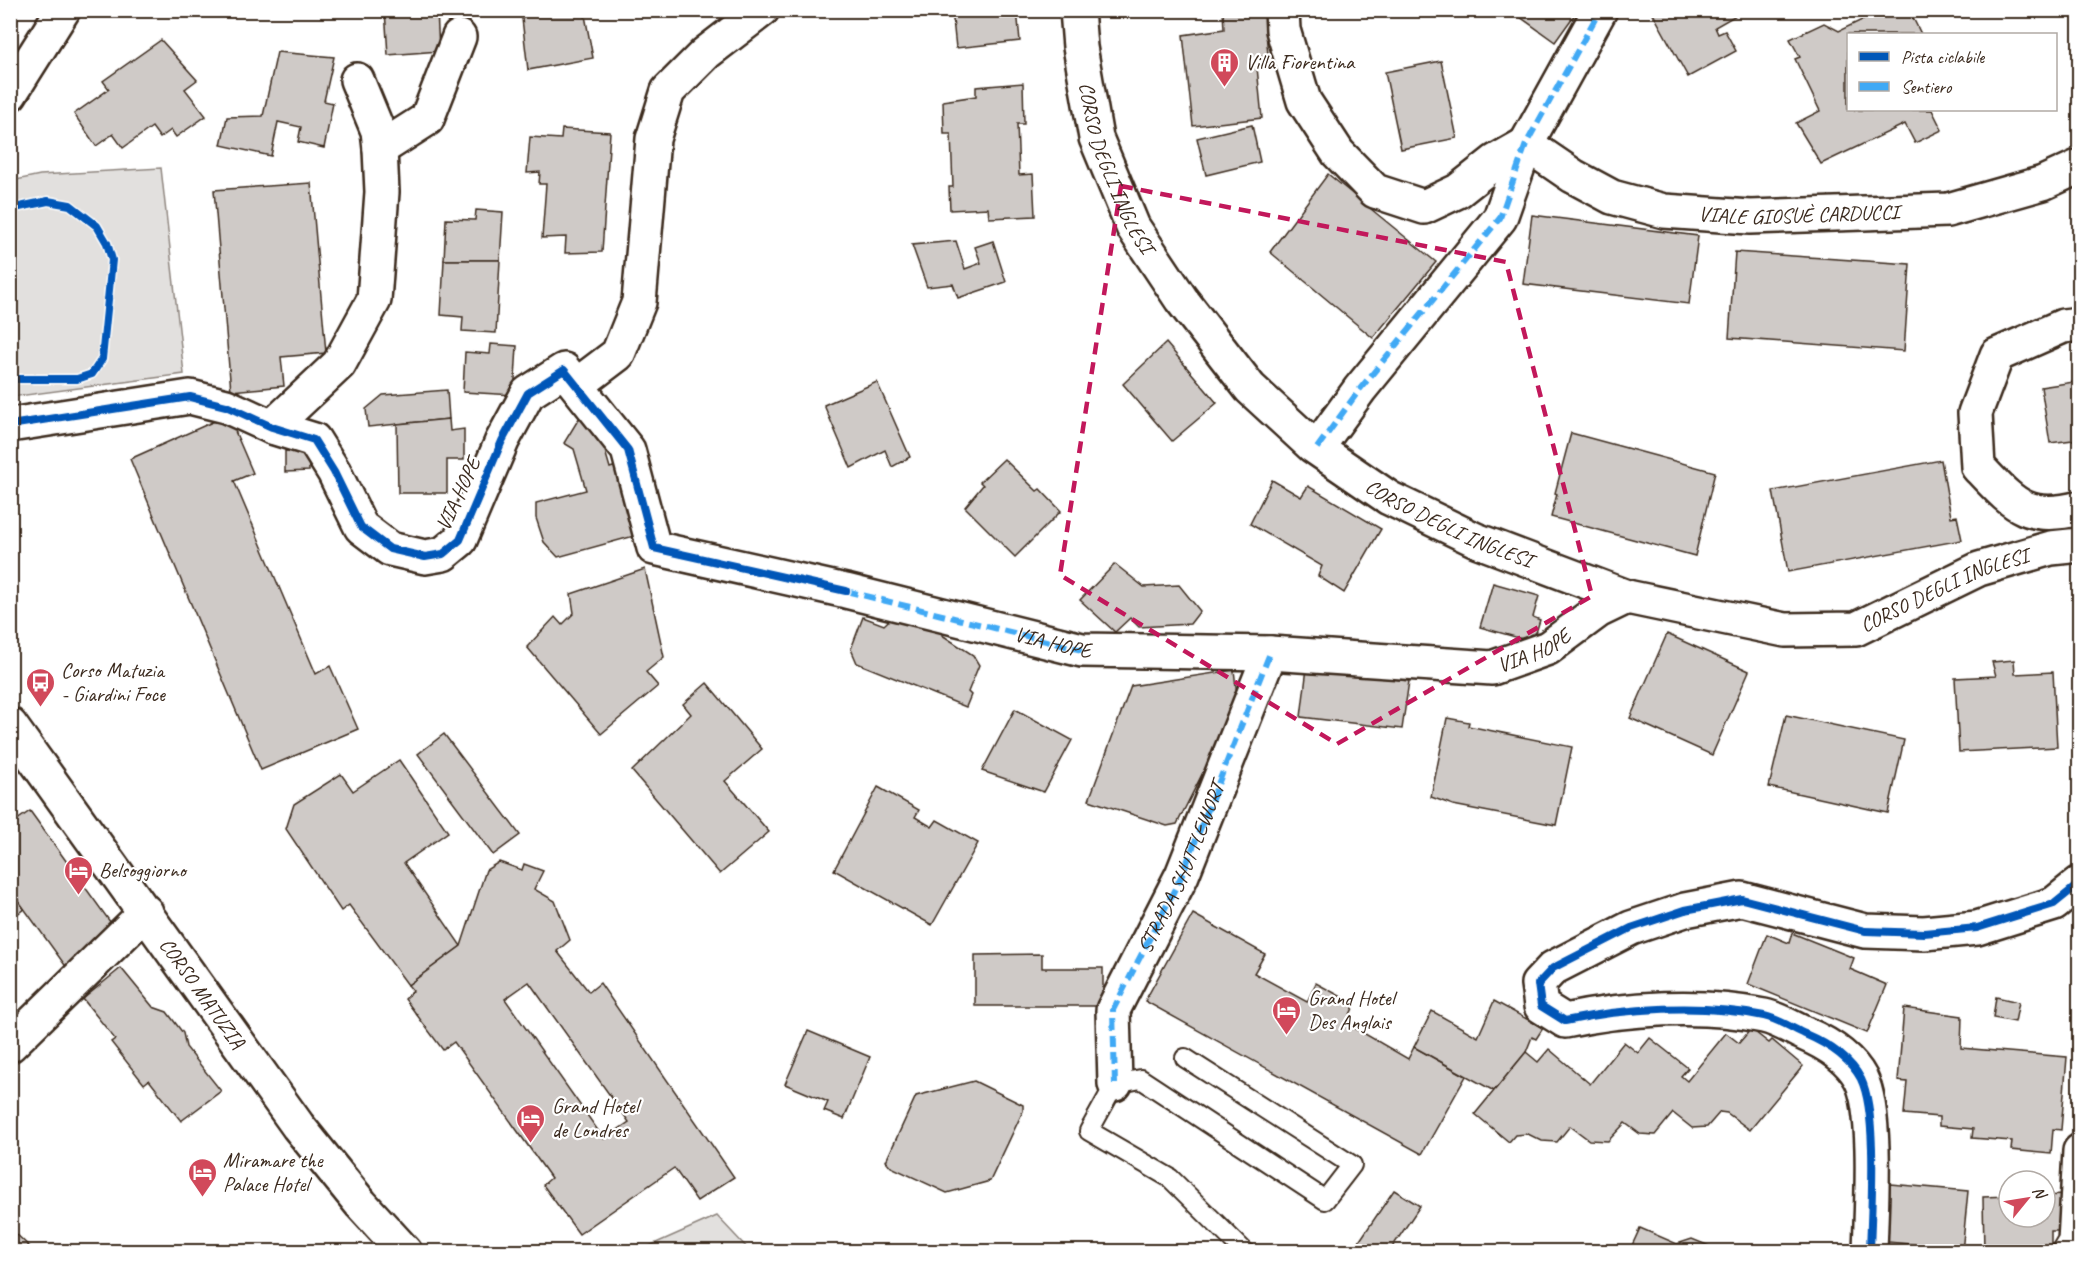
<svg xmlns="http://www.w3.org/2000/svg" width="2090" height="1262" viewBox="0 0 2090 1262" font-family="Caveat,sans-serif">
	<rect width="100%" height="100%" fill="#fff"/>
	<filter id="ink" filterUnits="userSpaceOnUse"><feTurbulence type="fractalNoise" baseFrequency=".0167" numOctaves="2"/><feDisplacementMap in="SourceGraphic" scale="12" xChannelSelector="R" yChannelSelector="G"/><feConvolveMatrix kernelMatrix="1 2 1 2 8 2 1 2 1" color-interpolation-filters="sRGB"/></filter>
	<g filter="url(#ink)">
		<g fill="#e2e0de" stroke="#8e857e" stroke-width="1.5">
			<path d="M161,168L184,374L11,397V181L40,175Z"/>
			<path d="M717,1216L750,1251H638Z"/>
		</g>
		<g fill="#cfcac7" stroke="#3b2a1e" stroke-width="1.5" fill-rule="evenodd">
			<path d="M385,10H437L439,51L388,55Z"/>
			<path d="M521,10H584L593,58L528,70Z"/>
			<path d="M952,10H1017L1020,41L956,48Z"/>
			<path d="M1230,10H1264L1268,55L1256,57L1262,118L1193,126L1183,35L1224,29L1223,12Z"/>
			<path d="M1519,10H1578L1555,42L1516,14Z"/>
			<path d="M1651,10H1745L1715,27L1718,34L1725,31L1736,51L1688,77Z"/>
			<path d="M1883,10H1909L1921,34H1848V110H1932L1942,130L1915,143L1905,124L1821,164L1796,123L1820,111L1795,59L1800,57L1790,39L1824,23L1839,31Z"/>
			<path d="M161,40L197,80L185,89L206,116L176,137L171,130L160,138L152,127L123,148L113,134L96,146L74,114L109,89L103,81Z"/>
			<path d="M277,52L334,57L324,101L333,103L324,148L298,142L301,127L278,122L271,156L221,145L227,117L263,116Z"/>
			<path d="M1441,61L1457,138L1401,149L1385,72Z"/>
			<path d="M1023,83L1024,124H1017L1019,175L1033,174L1035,216L989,218L988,208L950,210L949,187H953L951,134H944L943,101L976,96V87Z"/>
			<path d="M1252,125L1260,162L1206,175L1197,138Z"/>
			<path d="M562,129L610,132L602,252L565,253L566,237L542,238L546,184H539L540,172L527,173L530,137L561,139Z"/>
			<path d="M1328,174L1436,262L1373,338L1270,252Z"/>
			<path d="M311,183L326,353L281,357L284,386L231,391L214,190Z"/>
			<path d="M476,210L503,212L500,260H444L446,219L475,220Z"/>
			<path d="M1532,215L1698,236L1689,304L1523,284Z"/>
			<path d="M956,241L965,269L981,263L975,247L993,241L1006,282L958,298L953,284L927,287L912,245Z"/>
			<path d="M1735,252L1910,264L1904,351L1729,338Z"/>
			<path d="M444,260H500L496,333L462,331L463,317L441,315Z"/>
			<path d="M1166,343L1217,403L1172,441L1123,384Z"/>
			<path d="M491,344L517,346L514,395L463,392L465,352L490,354Z"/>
			<path d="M2080,381V439L2050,443L2041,387Z"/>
			<path d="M877,382L910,457L892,467L885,450L851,468L824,405Z"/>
			<path d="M447,390L449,419L368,427L366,409L383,395Z"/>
			<path d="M228,415L253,473L234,481L316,674L330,666L358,729L261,770L130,459Z"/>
			<path d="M581,415L598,427L610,468L625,463L645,533L558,557L544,542L536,518V503L586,490L574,449L564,443Z"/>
			<path d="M449,419L450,431L464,429V460H447V493H398L397,424Z"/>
			<path d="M1571,433L1715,472L1695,556L1551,517L1557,494L1555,493Z"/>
			<path d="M285,451H308L309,471L285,472Z"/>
			<path d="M1004,459L1037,491L1040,489L1061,511L1015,557L965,507L983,485L980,482Z"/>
			<path d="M1941,460L1951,517L1957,516L1962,540L1788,572L1773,491Z"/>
			<path d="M1272,480L1301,497L1308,486L1381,529L1344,593L1318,576L1322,566L1250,524Z"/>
			<path d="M1115,564L1144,587L1179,585L1200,611L1190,624L1139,627L1130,618L1115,632L1080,600Z"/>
			<path d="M645,569L664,657L646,672L658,686L601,734L527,647L555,617L562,625L574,613L571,594Z"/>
			<path d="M1493,583L1539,596L1533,617L1540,620L1533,642L1480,627Z"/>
			<path d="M901,609L942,625V635L973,655L979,665L968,692L971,695L966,707L857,663L851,649L863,617L884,625Z"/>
			<path d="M1667,634L1749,671L1712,755L1630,718Z"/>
			<path d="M2014,660L2015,674L2053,672L2057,747L1959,752L1955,678L1996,676L1992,662Z"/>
			<path d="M1307,668L1409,681L1402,729L1301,717Z"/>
			<path d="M1234,670L1238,703L1177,824L1167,826L1089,800L1131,686Z"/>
			<path d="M707,683L762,749L725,781L769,832L720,874L632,771L691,714L683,704Z"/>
			<path d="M1015,709L1072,740L1044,792L982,771Z"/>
			<path d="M1786,715L1904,740L1888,813L1769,787Z"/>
			<path d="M1447,718L1469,722L1468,726L1572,747L1556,825L1453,805L1431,797Z"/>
			<path d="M444,734L520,835L493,855L418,754Z"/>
			<path d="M399,760L448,832L404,863L461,946L408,985L349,905L341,911L286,829L294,804L341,774L353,791Z"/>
			<path d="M878,787L919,810L915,817L932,827L937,820L978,843L932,925L834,870Z"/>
			<path d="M30,811L116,930L67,968L10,889V825Z"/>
			<path d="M499,862L522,870L524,864L543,871L534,889L555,901L570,940L557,951L589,992L600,983L734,1177L697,1201L674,1168L579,1234L543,1185L551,1178L454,1042L443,1050L405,999L413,991L408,985L461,946L486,870ZM529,982L629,1122L604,1139L505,999Z"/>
			<path d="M10,889L24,909L10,919Z"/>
			<path d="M2080,907V942L2073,908Z"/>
			<path d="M1193,914L1265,954L1254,973L1307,1002L1316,983L1355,1004L1346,1023L1408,1059L1414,1047L1466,1076L1422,1154L1145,1001Z"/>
			<path d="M1792,933L1854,958L1850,969L1887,985L1867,1033L1748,984L1767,934L1789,943Z"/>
			<path d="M1042,954V968H1103V1006H975V955Z"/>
			<path d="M121,968L153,1007L167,1012L183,1033L186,1047L221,1091L181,1121L149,1080L144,1084L111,1042L115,1039L83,999Z"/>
			<path d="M1996,997L2019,1002L2015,1022L1993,1018Z"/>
			<path d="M1494,1001L1543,1028L1536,1039L1532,1037L1526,1052L1494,1091L1414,1047L1432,1011L1478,1037Z"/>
			<path d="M1904,1008L1962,1016L1961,1048L2067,1057L2061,1130L2053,1129L2051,1154L2011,1150L2012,1141L1972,1138L1973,1129L1939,1126V1117L1904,1114L1907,1082L1898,1081Z"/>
			<path d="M1751,1029L1769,1043L1772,1040L1803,1066L1750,1130L1727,1113L1720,1112L1707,1127L1692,1128L1673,1113L1655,1135L1640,1134L1625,1123L1608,1141L1589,1140L1570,1126L1557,1142L1542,1141L1528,1134L1515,1135L1509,1142L1475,1114L1526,1052L1538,1062L1549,1049L1590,1084L1624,1042L1638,1053L1650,1038L1688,1068L1681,1076L1687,1081L1726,1033L1739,1043Z"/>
			<path d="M808,1031L870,1057L844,1119L824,1111L828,1102L785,1084Z"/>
			<path d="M974,1081L1023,1105V1111L990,1181L947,1193L891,1167L886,1161L916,1096Z"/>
			<path d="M1890,1184L1968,1191L1962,1252H1919V1245L1888,1242Z"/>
			<path d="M1394,1190L1420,1206L1389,1252H1352Z"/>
			<path d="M2063,1195V1231H2051V1252H1984L1983,1197L2009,1196V1217H2045V1196Z"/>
			<path d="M10,1228L35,1252H10Z"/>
			<path d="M1640,1228L1677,1244L1692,1239L1724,1252H1629Z"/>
		</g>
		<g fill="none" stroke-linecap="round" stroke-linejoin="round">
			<defs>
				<path id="lane" d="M1185,1058L1352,1165L1325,1200L1141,1079L1115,1084L1089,1131L1170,1178L1245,1252"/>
				<g id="street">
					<path d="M1282,10L1283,30L1304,101L1338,153L1375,191L1424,207L1458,191L1496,161L1526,144"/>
					<path id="s1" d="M1526,144L1573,176L1612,197L1664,211L1750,217L1948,210L2043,183L2080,166"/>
					<path d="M380,149L427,119L459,37"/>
					<path d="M2080,324L2063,326L1997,355L1975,413L1978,467C2013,503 2025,522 2080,508"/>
					<path d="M577,385L618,354L639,302L653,139L668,91L706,53L762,10"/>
					<path id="s2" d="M10,425L190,397L226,406L272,427L314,440L334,472L361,527L390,549L425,557L443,554L460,540L502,441L528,393L564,370L628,450L654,548L846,591L1082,650L1270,653L1492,668L1548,648L1598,611L1627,597"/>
					<path d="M272,427L339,364L374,300L382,192L380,149L378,131L357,80"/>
					<path d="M1317,448L1360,389L1500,218L1526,144L1600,10"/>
					<path d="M10,1045L146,912"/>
					<path d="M1115,1084L1113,1010L1182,875L1270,653"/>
					<path d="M1870,1252C1871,1211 1878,1114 1861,1079C1850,1058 1826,1043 1805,1034C1792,1028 1778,1019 1764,1016C1702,1003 1625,1008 1565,1021L1541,1006L1538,984L1553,968L1631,928L1685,910L1742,899L1865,931L1924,933L1977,928L2054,904L2080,883"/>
					<path d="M2069,1252L2075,1242L2080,1151"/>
				</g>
				<g id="secondary">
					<path id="s3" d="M1077,10L1080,47L1096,138L1133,227L1181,299L1250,388L1313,446L1389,498L1476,540L1627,597L1785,630L1856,629L1979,569L2051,548L2080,545"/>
					<path d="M10,94L63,10"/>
				</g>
				<g id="primary">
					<path id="s4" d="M10,725L298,1126L361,1204L405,1252"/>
				</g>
			</defs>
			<use href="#lane" stroke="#3b2a1e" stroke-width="22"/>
			<use href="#street" stroke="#3b2a1e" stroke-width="38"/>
			<use href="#secondary" stroke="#3b2a1e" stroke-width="38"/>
			<use href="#primary" stroke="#3b2a1e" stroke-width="38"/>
			<use href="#lane" stroke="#fff" stroke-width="18"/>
			<use href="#street" stroke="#fff" stroke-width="33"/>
			<use href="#secondary" stroke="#fff" stroke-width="33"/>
			<use href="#primary" stroke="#fff" stroke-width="33"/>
			<g stroke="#3fa9f5" stroke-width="6" stroke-dasharray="12 6" stroke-linecap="butt">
				<path d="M1317,448L1360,389L1500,218L1526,144L1600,10"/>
				<path d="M846,591L1082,650"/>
				<path id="s5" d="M1115,1084L1113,1010L1182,875L1270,653"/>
			</g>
			<defs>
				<g id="cycleway">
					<path d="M10,209L48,201L70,205L97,226L107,243L112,260L102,359L92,374L77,379H10"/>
					<path d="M10,425L190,397L226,406L272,427L314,440L334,472L361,527L390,549L425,557L443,554L460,540L502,441L528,393L564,370L628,450L654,548L846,591"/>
					<path d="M1870,1252C1871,1211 1878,1114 1861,1079C1850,1058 1826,1043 1805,1034C1792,1028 1778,1019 1764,1016C1702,1003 1625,1008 1565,1021L1541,1006L1538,984L1553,968L1631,928L1685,910L1742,899L1865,931L1924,933L1977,928L2054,904L2080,883"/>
				</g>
			</defs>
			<use href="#cycleway" stroke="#fff" stroke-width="11"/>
			<use href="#cycleway" stroke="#0057b8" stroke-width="8"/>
		</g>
	</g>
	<path fill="none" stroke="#c2185b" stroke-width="4.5" stroke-dasharray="12 8" stroke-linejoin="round" d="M1121,186L1506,262L1592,596L1337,744L1060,575Z"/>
	<defs>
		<symbol id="building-pin" viewBox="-11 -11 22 30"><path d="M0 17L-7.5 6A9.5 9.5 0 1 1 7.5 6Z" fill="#d1495b" stroke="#fff"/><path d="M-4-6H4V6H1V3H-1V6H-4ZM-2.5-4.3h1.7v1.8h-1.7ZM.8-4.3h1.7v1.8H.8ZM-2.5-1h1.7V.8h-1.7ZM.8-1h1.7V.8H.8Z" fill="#fff"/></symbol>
		<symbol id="bus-pin" viewBox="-11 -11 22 30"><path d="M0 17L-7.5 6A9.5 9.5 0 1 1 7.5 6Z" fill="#d1495b" stroke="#fff"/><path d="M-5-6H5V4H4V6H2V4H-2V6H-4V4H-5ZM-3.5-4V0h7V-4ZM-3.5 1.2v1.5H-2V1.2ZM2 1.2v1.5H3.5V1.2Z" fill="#fff"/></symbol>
		<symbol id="hotel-pin" viewBox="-11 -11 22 30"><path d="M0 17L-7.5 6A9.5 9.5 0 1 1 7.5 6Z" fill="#d1495b" stroke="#fff"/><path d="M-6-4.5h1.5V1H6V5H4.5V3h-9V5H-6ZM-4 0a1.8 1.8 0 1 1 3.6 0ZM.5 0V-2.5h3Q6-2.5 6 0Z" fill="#fff"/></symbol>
	</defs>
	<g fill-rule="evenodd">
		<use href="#building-pin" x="1208" y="46" width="33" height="45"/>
		<use href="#bus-pin" x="24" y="666" width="33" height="45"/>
		<use href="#hotel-pin" x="62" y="854" width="33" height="45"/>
		<use href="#hotel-pin" x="1270" y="994" width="33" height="45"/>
		<use href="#hotel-pin" x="514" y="1102" width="33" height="45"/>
		<use href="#hotel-pin" x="186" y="1156" width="33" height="45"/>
	</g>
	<g text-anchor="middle" stroke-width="4.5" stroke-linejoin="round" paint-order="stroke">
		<g font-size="21" fill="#3b2a1e" stroke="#fff" text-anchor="start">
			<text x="1245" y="69">Villa Fiorentina</text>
			<text x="61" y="677">Corso Matuzia<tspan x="61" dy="24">- Giardini Foce</tspan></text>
			<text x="99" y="877">Belsoggiorno</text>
			<text x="1308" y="1005">Grand Hotel<tspan x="1308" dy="24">Des Anglais</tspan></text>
			<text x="552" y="1113">Grand Hotel<tspan x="552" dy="24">de Londres</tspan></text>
			<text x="223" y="1167">Miramare the<tspan x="223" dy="24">Palace Hotel</tspan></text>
		</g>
		<g font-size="21" fill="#3b2a1e" stroke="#fff">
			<text dy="7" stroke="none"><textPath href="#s3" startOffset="164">CORSO DEGLI INGLESI</textPath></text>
			<text dy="7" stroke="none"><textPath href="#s1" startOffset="290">VIALE GIOSUÈ CARDUCCI</textPath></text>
			<text transform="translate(458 494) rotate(-65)" y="7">VIA HOPE</text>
			<text dy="7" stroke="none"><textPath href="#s3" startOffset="668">CORSO DEGLI INGLESI</textPath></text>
			<text dy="7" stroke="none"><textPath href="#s3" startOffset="1190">CORSO DEGLI INGLESI</textPath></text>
			<text dy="7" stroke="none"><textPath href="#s2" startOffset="1344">VIA HOPE</textPath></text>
			<text dy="7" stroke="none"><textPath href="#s2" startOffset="1830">VIA HOPE</textPath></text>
			<text dy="7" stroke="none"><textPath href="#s5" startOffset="232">STRADA SHUTTLEWORT</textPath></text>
			<text dy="7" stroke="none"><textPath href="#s4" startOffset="330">CORSO MATUZIA</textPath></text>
		</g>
	</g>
	<rect width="2090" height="1262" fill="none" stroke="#fff" stroke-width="36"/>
	<rect x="18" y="18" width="2054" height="1226" fill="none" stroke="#3b2a1e" stroke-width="2" filter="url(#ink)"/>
	<rect x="1847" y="33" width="210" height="78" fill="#ffffff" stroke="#b1aaa5" stroke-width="1.5"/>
	<rect x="1859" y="52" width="30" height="9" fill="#0057b8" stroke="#b1aaa5" stroke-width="1.5"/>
	<text x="1901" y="63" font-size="18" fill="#3b2a1e">Pista ciclabile</text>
	<rect x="1859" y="82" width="30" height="9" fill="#3fa9f5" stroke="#b1aaa5" stroke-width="1.5"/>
	<text x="1901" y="93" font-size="18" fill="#3b2a1e">Sentiero</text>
	<g transform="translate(2027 1199) rotate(60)"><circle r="28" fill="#ffffff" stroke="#b1aaa5" stroke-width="1.5"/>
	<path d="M0-4.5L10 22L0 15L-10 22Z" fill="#d1495b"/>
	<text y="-9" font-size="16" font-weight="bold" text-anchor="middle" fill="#3b2a1e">N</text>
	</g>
</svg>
